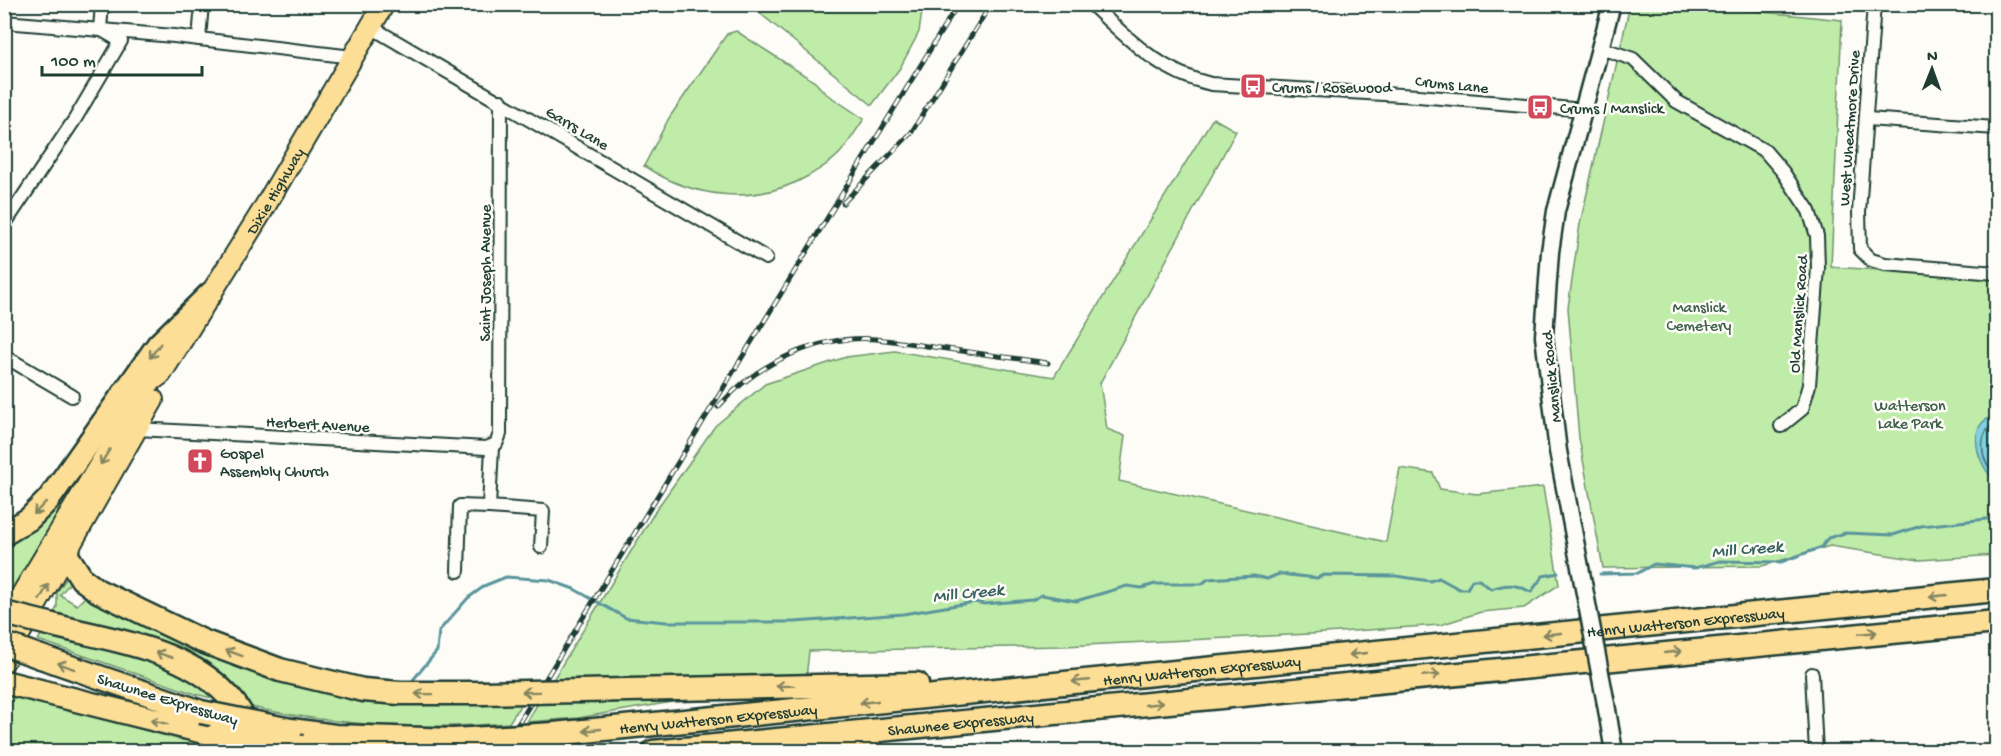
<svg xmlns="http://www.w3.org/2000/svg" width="2001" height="756" viewBox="0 0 2001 756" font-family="'Gochi Hand',sans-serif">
	<rect width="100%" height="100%" fill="#fdfcf7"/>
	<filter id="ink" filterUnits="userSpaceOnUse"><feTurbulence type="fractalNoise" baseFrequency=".0167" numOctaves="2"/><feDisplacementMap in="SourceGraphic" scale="12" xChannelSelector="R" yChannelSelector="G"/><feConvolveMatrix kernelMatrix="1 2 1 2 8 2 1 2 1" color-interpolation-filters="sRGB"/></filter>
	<g filter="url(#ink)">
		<g fill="#c0eca9" stroke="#70946e" stroke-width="1.5">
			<path d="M754,5V4L923,5L919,32L900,68L872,105L756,10Z"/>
			<path d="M1630,5H1695L1842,20L1831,267L1996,277V555L1919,560L1830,546L1762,566L1603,568L1579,438L1568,308L1580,224Z"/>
			<path d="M736,31L815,82L825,93L864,119C856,130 849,143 840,153C832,162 820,169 810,175C757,206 694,199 644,166L669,118L727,34Z"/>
			<path d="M1213,118L1236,131L1100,383L1107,429L1125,436L1119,481L1386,542L1400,468L1433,473L1440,489L1477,494L1543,487L1559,585L1524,608L1481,612L1440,625L1310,634L1064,646L809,651L806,679L551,683L656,510L715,426L765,384L846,357L895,351L1054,377Z"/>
			<path d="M72,486L57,511L62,515L5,605V536Z"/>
			<path d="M68,576L72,580L60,595L77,605L88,594L274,675L525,698L509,723C421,730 328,725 243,705L234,690L52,617L57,607V592Z"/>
			<path d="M44,630L172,666L224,701L195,694L38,640Z"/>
			<path d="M4,693L178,739L250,751H5Z"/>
			<path d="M541,698H642L678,701L578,718L527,722Z"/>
		</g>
		<path fill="#82d0e1" stroke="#5a959c" stroke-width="1.5" d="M1996,416V481C1978,468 1963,421 1996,416Z"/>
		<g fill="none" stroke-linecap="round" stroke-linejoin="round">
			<path stroke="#477879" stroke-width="1.5" d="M1996,422C1977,433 1979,461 1996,474"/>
			<g stroke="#5a959c" stroke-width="3">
				<path d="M1600,574L1638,573L1654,564L1695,568L1720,561L1781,562L1822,547L1828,538L1845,533L1893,535L1921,526L1996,518"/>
				<path d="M413,680L437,651L439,631L468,598L486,585L506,577L549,580L574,589L626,618L666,622H795L903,614L975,602L984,604L1032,600L1042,595L1076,601L1127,586L1142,588L1155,584H1202L1208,579L1254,576L1267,579L1279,574L1317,578L1324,575L1396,576L1430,581L1439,578L1459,589H1467L1472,580H1479L1491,589C1507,583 1516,584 1531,592L1543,576L1558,573"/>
			</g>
			<defs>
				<g id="street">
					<path d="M1091,4C1128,39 1161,73 1211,84L1418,96L1585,110"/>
					<path d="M1874,4L1859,212L1860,249L1871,260L1885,264L1996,273"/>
					<path d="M4,22L174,36L353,57"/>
					<path d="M371,27L766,258"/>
					<path d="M199,39L202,4"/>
					<path d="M1601,48L1633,59L1676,101L1765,151L1783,172L1809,211L1817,236L1818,268L1809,385L1802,409L1781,426"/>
					<path d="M1867,119L1996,128"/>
					<path d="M4,225L75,119L121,41L100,29L102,4"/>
					<path d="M4,356L72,396"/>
					<path d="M137,429L486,448L496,444L500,434L501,101"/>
					<path d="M489,507L543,511L541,547"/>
					<path d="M458,571L460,506L489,507L492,447"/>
					<path d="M1812,674L1816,752"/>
				</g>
				<g id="secondary">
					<path d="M1583,583L1558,451L1544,336L1550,252L1556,211L1612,4"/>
					<path d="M1606,704L1614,752"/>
				</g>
				<g id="primary">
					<path id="s1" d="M4,624L149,383L161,374L261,213L384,4"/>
					<path d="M4,661L153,400"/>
				</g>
				<g id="highway">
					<path d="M4,534L29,519L49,499L158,345L210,294"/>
					<path d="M66,554L82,579L98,591L202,641L280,670L363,690L400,693H482"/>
					<path d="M49,624C111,641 191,648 234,703C241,712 247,724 253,735"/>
					<path d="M41,657L201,712"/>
					<path d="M4,682L216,735"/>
					<path d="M580,691L917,684"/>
					<path d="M291,730L335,736L453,740"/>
					<path id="s2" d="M554,734L1996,590"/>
					<path id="s3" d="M653,752L1996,622"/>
					<path d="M819,752L869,746"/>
				</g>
			</defs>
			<use href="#street" stroke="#1f3d34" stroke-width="16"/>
			<use href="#secondary" stroke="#1f3d34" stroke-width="21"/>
			<use href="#primary" stroke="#1f3d34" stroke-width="24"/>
			<use href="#highway" stroke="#1f3d34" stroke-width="27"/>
			<use href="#street" stroke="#fdfcf7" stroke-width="12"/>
			<use href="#secondary" stroke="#fdfcf7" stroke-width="16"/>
			<use href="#primary" stroke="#fdde96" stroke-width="20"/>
			<use href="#highway" stroke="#fdde96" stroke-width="22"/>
			<defs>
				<g id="rail">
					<path d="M843,203L911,133L991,4"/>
					<path d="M718,407C757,363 817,335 876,339C897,341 919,345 940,348C976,353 1012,358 1048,363"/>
					<path d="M501,752L958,4"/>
				</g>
			</defs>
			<use href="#rail" stroke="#1f3d34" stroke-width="5"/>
			<use href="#rail" stroke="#fdfcf7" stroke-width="3" stroke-dasharray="9" stroke-linecap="butt"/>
			<defs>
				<path id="secondary-bridge" d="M1583,583L1606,704"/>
				<g id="highway-bridge">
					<path d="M4,613L49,624"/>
					<path d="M4,644L41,657"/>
					<path d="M482,693L580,691"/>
					<path d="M201,712L291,730"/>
					<path d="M216,735L302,747"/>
					<path d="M453,740L554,734"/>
				</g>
			</defs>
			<use href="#secondary-bridge" stroke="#1f3d34" stroke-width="21" stroke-linecap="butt"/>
			<use href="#highway-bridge" stroke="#1f3d34" stroke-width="27" stroke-linecap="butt"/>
			<use href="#secondary-bridge" stroke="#fdfcf7" stroke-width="16"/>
			<use href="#highway-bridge" stroke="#fdde96" stroke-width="22"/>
		</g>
		<defs><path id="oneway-shaft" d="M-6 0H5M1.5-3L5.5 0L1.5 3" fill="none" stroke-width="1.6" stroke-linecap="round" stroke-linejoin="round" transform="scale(1.5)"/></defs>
		<g stroke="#838560">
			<use href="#oneway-shaft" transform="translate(155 351) rotate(127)"/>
			<use href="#oneway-shaft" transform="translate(105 457) rotate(121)"/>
			<use href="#oneway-shaft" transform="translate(40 508) rotate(134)"/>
			<use href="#oneway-shaft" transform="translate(44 592) rotate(-60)"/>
			<use href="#oneway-shaft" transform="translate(1938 596) rotate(174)"/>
			<use href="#oneway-shaft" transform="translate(1868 633) rotate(-5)"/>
			<use href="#oneway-shaft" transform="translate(1552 634) rotate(174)"/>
			<use href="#oneway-shaft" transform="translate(1673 652) rotate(-6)"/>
			<use href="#oneway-shaft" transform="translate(234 653) rotate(-160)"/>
			<use href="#oneway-shaft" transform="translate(1358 654) rotate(174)"/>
			<use href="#oneway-shaft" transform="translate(164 655) rotate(-161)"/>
			<use href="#oneway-shaft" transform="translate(66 666) rotate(-160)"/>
			<use href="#oneway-shaft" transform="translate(1431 675) rotate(-5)"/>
			<use href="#oneway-shaft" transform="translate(1081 681) rotate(175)"/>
			<use href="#oneway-shaft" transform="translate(785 686) rotate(179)"/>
			<use href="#oneway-shaft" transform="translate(531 692) rotate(179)"/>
			<use href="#oneway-shaft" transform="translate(424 694) rotate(-179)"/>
			<use href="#oneway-shaft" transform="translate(869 702) rotate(174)"/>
			<use href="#oneway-shaft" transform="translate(1154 704) rotate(-6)"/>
			<use href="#oneway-shaft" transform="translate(159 722) rotate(-166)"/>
			<use href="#oneway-shaft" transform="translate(592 730) rotate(174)"/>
		</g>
	</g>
	<defs>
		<symbol id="bus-square" viewBox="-11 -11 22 22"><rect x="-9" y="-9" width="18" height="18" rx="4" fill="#d1495b" stroke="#fdfcf7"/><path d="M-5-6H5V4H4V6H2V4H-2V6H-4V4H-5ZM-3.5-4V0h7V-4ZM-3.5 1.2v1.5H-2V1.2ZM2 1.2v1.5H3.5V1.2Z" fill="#fff"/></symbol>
		<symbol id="church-square" viewBox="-11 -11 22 22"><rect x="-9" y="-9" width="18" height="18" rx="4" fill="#d1495b" stroke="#fdfcf7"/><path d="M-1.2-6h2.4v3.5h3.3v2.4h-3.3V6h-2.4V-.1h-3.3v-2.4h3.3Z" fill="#fff"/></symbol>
	</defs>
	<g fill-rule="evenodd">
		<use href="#bus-square" x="1238" y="71" width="30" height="30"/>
		<use href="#bus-square" x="1525" y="92" width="30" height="30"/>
		<use href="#church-square" x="185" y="446" width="30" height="30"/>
	</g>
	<g text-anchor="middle" stroke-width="5" stroke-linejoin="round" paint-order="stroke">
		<g font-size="16" fill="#1f3d34" stroke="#fdfcf7">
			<text transform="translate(1452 83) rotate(6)" y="6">Crums Lane</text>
			<text transform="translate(578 127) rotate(31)" y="6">Garrs Lane</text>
			<text transform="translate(1848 128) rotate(-86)" y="6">West Wheatmore Drive</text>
			<text dy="6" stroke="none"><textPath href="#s1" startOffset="512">Dixie Highway</textPath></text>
			<text transform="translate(484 273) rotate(-90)" y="6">Saint Joseph Avenue</text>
			<text transform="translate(1797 314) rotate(-86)" y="6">Old Manslick Road</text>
			<text transform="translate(1550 377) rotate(-96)" y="6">Manslick Road</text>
			<text transform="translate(318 423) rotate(3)" y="6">Herbert Avenue</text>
			<text dy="6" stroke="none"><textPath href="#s2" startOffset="1137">Henry Watterson Expressway</textPath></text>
			<text dy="6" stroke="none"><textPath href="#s2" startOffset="651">Henry Watterson Expressway</textPath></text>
			<text transform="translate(168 698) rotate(17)" y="6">Shawnee Expressway</text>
			<text dy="6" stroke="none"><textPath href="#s2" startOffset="165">Henry Watterson Expressway</textPath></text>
			<text dy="6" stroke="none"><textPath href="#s3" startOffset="309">Shawnee Expressway</textPath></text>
		</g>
		<g font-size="16" fill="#1f3d34" stroke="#fdfcf7" text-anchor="start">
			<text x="1272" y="92">Crums / Rosewood</text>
			<text x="1560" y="113">Crums / Manslick</text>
			<text x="220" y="458">Gospel<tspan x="220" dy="18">Assembly Church</tspan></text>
		</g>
		<g font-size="16" fill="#3f604b" stroke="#fdfcf7">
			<text x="1699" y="312">Manslick<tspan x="1699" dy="18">Cemetery</tspan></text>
			<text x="1910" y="410">Watterson<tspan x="1910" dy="18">Lake Park</tspan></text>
		</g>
		<g font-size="18" font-style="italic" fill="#38625f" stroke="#fdfcf7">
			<text transform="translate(1747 548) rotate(-5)" y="6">Mill Creek</text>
			<text transform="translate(968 592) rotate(-6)" y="6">Mill Creek</text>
		</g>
	</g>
	<rect width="2001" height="756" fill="none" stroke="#fdfcf7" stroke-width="24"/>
	<rect x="12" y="12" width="1977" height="732" fill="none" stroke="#1f3d34" stroke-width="2" filter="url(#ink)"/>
	<g transform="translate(1932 69) rotate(1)" stroke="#fdfcf7" stroke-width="4.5" paint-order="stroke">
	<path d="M0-4.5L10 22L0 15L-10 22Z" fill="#1f3d34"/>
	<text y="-9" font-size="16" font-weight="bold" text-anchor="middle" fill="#1f3d34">N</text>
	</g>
	<path d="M42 66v9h160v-9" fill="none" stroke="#1f3d34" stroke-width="3"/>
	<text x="51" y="66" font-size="18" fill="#1f3d34" stroke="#fdfcf7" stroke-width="4.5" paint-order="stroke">100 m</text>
</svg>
